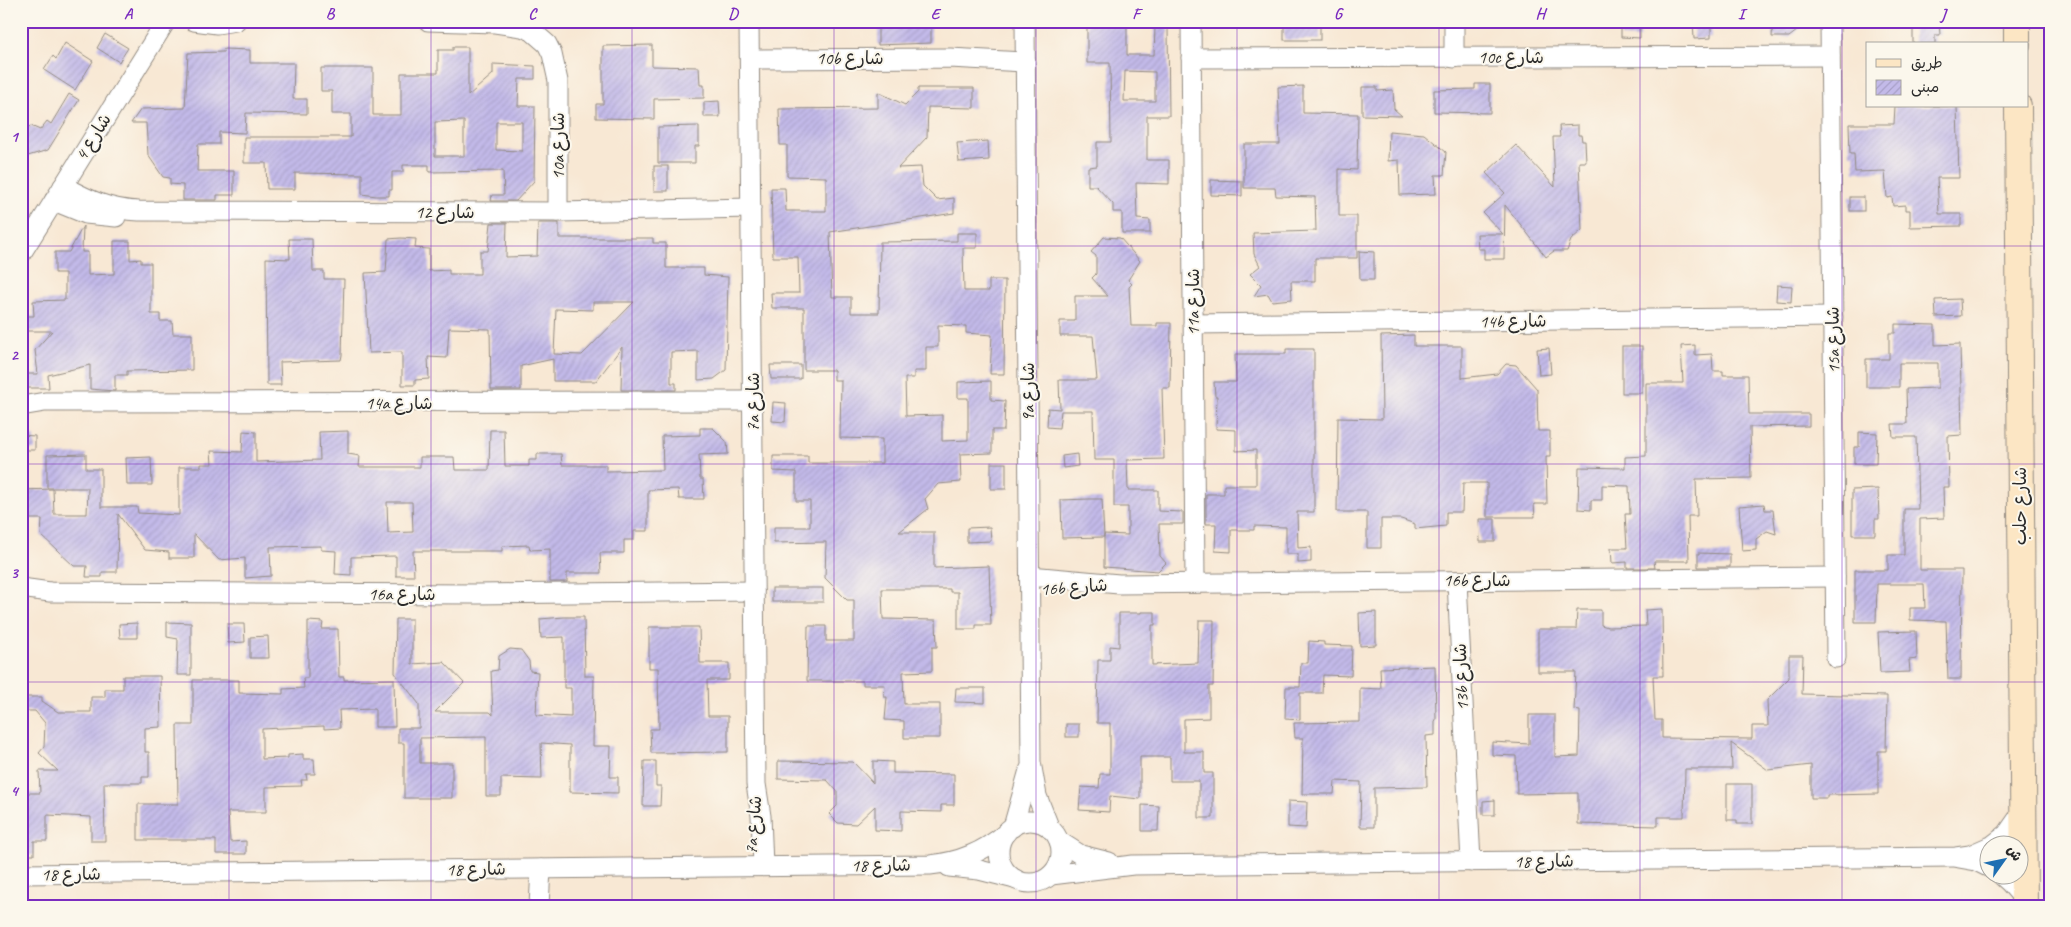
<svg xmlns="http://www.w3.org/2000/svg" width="2071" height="927" viewBox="0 0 2071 927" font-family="Caveat,'Playpen Sans Arabic',sans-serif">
	<defs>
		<pattern id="building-hatch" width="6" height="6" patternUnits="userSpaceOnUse" patternTransform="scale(1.25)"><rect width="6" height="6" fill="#c3bae9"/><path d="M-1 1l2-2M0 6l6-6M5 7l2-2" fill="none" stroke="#a8a0c8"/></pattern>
	</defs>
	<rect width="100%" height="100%" fill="#fbf7ec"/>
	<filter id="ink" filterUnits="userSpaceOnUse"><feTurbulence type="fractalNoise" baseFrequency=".02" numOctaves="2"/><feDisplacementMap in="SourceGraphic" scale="10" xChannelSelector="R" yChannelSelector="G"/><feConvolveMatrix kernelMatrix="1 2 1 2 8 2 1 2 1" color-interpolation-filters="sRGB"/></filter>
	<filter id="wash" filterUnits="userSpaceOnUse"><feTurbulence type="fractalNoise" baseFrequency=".0096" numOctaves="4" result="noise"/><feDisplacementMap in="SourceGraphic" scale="20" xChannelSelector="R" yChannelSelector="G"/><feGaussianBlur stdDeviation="1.12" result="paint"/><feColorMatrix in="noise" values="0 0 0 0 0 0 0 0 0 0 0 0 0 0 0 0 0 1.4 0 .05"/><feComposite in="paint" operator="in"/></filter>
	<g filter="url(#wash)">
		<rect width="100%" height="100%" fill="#f8e8d4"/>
		<g id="blocks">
			<g fill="url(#building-hatch)" fill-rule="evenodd">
				<path d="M878,21H931V43L878,45Z"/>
				<path d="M1087,21H1127V55H1154L1155,27H1168L1169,116H1147V160H1169V184L1136,183L1137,219L1150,220V233H1122V212H1113V204L1096,186H1088V167L1097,166V142H1111L1110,63H1087ZM1125,71L1155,72V101H1124Z"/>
				<rect x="1284" y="21" width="36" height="19"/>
				<path d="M1621,21H1640V38L1621,37Z"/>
				<path d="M1693,21H1711V38L1694,39Z"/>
				<path d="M1773,21H1810L1789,37H1772Z"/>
				<path d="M1913,21H1939L1940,35H1935V44H1913Z"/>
				<path d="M105,34L128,48L119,62L97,48Z"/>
				<path d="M65,43L93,61L75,90L44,70L53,56L56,59Z"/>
				<path d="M652,45V66L699,67L700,85H704V98L654,99V119L596,118V104H603V46Z"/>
				<path d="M453,47H468V96L493,74V64L535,66V79H519L518,106H535L534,181L516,201H491L492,195H504L503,171L429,172V165H403V172H392V190H389V196H376L362,194V174L295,173V189H267L266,163H244V137H351V114H332V91H321V68H373V115H401V73H438V50H453ZM464,121V156H435V122ZM496,122H522V151L496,150Z"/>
				<path d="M224,49L250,50V63H294L293,99H307V114L246,113L245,133L219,132V144H198L197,171H234V195H217V200H183V185L170,184V178L163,177L148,155L146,123H131L141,109L185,108L188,53L223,52Z"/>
				<path d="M1475,84H1490V113L1434,112V90L1475,89Z"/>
				<path d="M1303,86V113L1358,114L1357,170L1339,169V216H1357V258H1315V281H1291L1292,299L1272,301L1268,294L1254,296L1261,285L1250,274L1260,266L1254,254L1253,233L1316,231L1315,197L1276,196L1275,188H1244V144H1280L1278,87Z"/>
				<path d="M1362,87H1377V91L1393,90L1394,109L1402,116L1362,115Z"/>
				<path d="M918,88H974V108L928,107L927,137L898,168L921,167L923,186L937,200L954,198V213L830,232L832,297H851V313H879L880,242L957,241V233H977V248H963L964,291H989V280H1005L1004,374H990L992,335L966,333V326L938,325V347H926V371H914V378H905L906,416L942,415V441L968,440V398H958V382L991,381V400L1005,401L1004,430H992V453L960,454L961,482L938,484L925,499L928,509L899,532H934V568L989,566L991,625H976V629H958V592H950V589H882L883,619L936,620L937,647H932V671L903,672L904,704H940V738H904V721L885,720L887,697H884L885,685H863V681H807L808,626H826V641H854V600H847L825,578L826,542L774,543V527H810V501H796V472L773,471V456H808V463H882V439L840,438L841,380H834V370H804V308H772L771,293H799L798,257H773L771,188H785L786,211H826V177L787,176V145H780L779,109L878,108V92L905,105L918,92Z"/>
				<path d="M69,94L79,100L48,150L21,158V130L31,126L40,130L47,121L51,124Z"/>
				<path d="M719,101L720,117H704V102Z"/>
				<path d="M1895,106H1957L1959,178H1937L1939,214H1961V226L1910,227V210H1905V205L1893,206L1892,197L1887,198L1885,171L1855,172L1854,154H1850L1849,124H1894Z"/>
				<path d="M1578,125V135H1581L1582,141H1585L1586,162H1579L1582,230L1571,240L1567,251H1554L1546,257L1505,205L1504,259H1484V249H1478L1477,234H1503L1483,213L1505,193L1486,173L1516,145L1555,187L1553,137H1560L1559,126Z"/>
				<path d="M699,126V146H695V163H658V127Z"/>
				<path d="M1389,131L1424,134L1446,152L1444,175H1435L1436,194L1400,195L1399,160L1388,161Z"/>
				<path d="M988,141L989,160L959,162L957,143Z"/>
				<rect x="654" y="166" width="14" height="25"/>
				<path d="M1211,180L1242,181V196L1211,195Z"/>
				<rect x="1850" y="197" width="14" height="14"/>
				<path d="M491,223H507L506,257L537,256L538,223H559V238H653V243H666V268H704V275L728,277L726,370L714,379L698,380V351L671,352V383H676V390H621L622,347L596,381H553V359L521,366V390H491L490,329L449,328L447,358L428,357L429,379L415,380V385H402V352L369,353L365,273L386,272L388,239L401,238L416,239L415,248L429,249V271L449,270V274H480V251H488ZM593,302H634L582,355L554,354L556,309L593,310Z"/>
				<path d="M83,226L82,252H88V275L114,274V241H130V260L141,259V263H151V314H160V321H172L173,334H192V370L127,371V375H115V391L102,390L90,389V365L48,375L49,388H24L23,374H38L35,350L52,331H21V316H34L33,301L65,300V273H55V252H69Z"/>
				<path d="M1104,237L1120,238L1140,261L1128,280L1132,284L1129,287L1131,326H1157V323H1171L1170,388H1162L1164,459L1127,460L1128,490H1158V511L1183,512V524H1159L1160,556L1166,563L1158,571L1104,567V534L1128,535V507H1114V460H1094L1093,411H1061L1059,428L1047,427L1048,408L1060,409L1059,380H1097L1093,336H1060V321H1075V296H1108L1092,278L1096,274V256L1091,252Z"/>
				<path d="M289,239H312L313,271H324V279H344L342,355L341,360L280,362L281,385H267L266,258L290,259Z"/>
				<path d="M1359,251L1374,252V280H1360Z"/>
				<path d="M1777,285L1792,286L1791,302L1776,301Z"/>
				<path d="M1960,299L1961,316L1936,317L1935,300Z"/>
				<path d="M1895,324L1935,325V345L1960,344L1962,435L1948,436L1949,487H1943L1944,518L1920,519V570H1962L1961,679H1948L1946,621L1910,620V608H1925L1924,584H1877L1876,622H1855V570H1888V555H1904V509H1918L1916,437H1893L1892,424H1907L1906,389L1938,388V363H1899V387H1866V359H1889V333H1895Z"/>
				<path d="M1414,335V346H1462V378L1497,374L1506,364L1516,365L1537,389L1538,431H1550V457H1546L1547,504H1534L1535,517H1487V483H1463L1462,512H1446V526L1415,529V524L1401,519H1381V548H1367V512H1337L1338,418L1382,419L1381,336Z"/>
				<path d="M1695,345V355L1712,354L1713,371H1723V375H1748L1749,414H1809V426L1750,427L1751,478L1696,479L1697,516H1688L1689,561H1654L1655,568H1627V562L1612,563L1611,548H1627L1625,514H1630L1629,486L1602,485V500H1591V510L1578,509L1579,467L1625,468V457L1646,456V383H1683L1681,346Z"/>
				<rect x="1622" y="346" width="20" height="47"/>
				<path d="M1549,348L1551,374L1539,375L1537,349Z"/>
				<path d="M1286,349H1314V512H1297L1298,548L1311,547V562L1298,563V554H1286V527L1254,526V530H1231V552L1215,551L1216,524H1206V494H1224V485H1256V450L1236,451V430L1216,429L1217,396H1215L1214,382H1236L1235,354H1286Z"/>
				<path d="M770,365H801V379H771Z"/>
				<path d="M773,402L786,403L785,422L772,421Z"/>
				<path d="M700,428H713L727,442L728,454L699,455L700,479H703L704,499H679L678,489L648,490V531H634V540H624V553H600L601,573H567V582H550V549L530,550L529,545L502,546V551H413L414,576H396V556L351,557V575L335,574L336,551L321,550V546L270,547L271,576L245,578V558L219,560L194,534V558H169V552L145,550L118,514L117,572H102V577H86L87,566H74L41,535L42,519H25V507H21V490L53,489L54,514H87L88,488H47V455L86,454V469H101V507H137L138,513L179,515V467H201V464H212L211,451L242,452L243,431L256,432V462L320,460L319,432L348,431V454L360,456L359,467H420V457H454L455,470H489L490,430H504L505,466H529V460H537V454H561L562,465H606V471L663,470L662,436L700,435ZM387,502H412L413,532L388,533Z"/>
				<path d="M1859,432L1877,433L1876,464H1854V447H1859Z"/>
				<path d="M21,435L35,436V450H21Z"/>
				<path d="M1077,454L1078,466L1063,468L1062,456Z"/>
				<path d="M151,457L152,485H127L126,458Z"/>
				<rect x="991" y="463" width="15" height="26"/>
				<path d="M1878,489L1879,519H1875V535H1852V490Z"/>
				<path d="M1089,499H1102L1104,537L1062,538L1061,500Z"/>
				<path d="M1764,504L1765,510H1773L1776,534L1767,531L1756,539V550L1742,551L1739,506Z"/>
				<path d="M1479,519H1495V542H1480Z"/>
				<path d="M990,527L991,541L967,542V528Z"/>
				<path d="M1698,553L1730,554V567H1698Z"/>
				<rect x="772" y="588" width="51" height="14"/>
				<path d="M1662,609L1663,676H1653L1655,720H1662V738L1752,739V726H1768L1767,700L1789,678V655H1803L1802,694L1887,696L1886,751H1878V794L1827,795V798H1811V765L1768,770L1731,743L1732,769H1685L1684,817H1658V826L1578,824V793L1517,794L1516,756L1492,755V742L1529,744V715H1555V757L1579,756L1580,711L1574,710L1576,672H1538V629H1576L1577,610H1601V625L1608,627L1646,626L1645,610Z"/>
				<path d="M1141,612H1155V625H1152V665L1198,663L1199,620H1214L1213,686H1209V718L1184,719V752H1204V773H1213V818H1199V781H1170V757H1140V799L1110,796L1109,812L1079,810L1081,787L1099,788L1100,774H1110V723H1097L1098,660H1110V646L1119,647V613H1141Z"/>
				<path d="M1376,612V645L1360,646L1359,613Z"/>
				<path d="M564,617H584L585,676H594L593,746H611L610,777H618V793L570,792V745L541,743L542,779L501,778V796H486V737L420,738V763H452V798H404V743H398V728H419V704L395,673L396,619H412V664L444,662L464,683L435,712H490L493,715L491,671L498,670L499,656L510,649L521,650L529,661L530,671L538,672L536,715L571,717V688H564V637L541,638L540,619Z"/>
				<path d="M308,621L323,622L322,629H338L339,677H344V680L394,679L395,727H375V709L339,710L340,728L324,729V726L262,729V759L288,758V755L303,754V759H314L315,774H306L307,780H301L302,786L266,787V812H228L230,842L246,841V854H216V840H138V804H178L177,725H193V680H239V693L283,694V689L304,688L303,678H308Z"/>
				<path d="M167,622L191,623V675H177L178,639L167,637Z"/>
				<path d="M137,623V638H120L119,624Z"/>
				<path d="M227,624H244L245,642L228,643Z"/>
				<path d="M649,627H699L700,663H729V680H707L708,716H728V752L651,753L650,729H659L658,668H649Z"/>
				<path d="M1916,631L1917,659L1909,660L1910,672L1880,673L1878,632Z"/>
				<path d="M268,636L269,658H250V637Z"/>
				<path d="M1309,641L1324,642V645L1352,646L1351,676L1323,675L1322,693H1300V720L1285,719L1286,687H1300L1301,663H1308Z"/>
				<path d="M1435,666L1436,720L1435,721V735L1426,736L1427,787L1374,788V827H1360L1361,782L1335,781L1334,794H1302L1303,738H1295L1294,723L1360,722V688L1381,689L1380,668Z"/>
				<path d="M123,676H160L161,727L145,728V752H149V777H142V783H104L105,841H91V817L47,815V841H34V855H21V793H40L39,771H58L39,753L44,747L45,723L35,711H21V697H42V701L58,712H91V697H105V689H123Z"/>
				<path d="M956,688H985V703L955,702Z"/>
				<rect x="1066" y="724" width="13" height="13"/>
				<path d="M644,761H656V786H661L660,806H643Z"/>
				<path d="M778,761L853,762L873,783V761L893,762V773L954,774V805H941V812L901,811V831L875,830V806L856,824L838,823L829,814L837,806V791L827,780L778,779Z"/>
				<path d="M1727,784H1752V824H1737V820H1727Z"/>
				<path d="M1495,800V815H1483V801Z"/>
				<path d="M1288,801L1307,802L1306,828L1288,827Z"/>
				<path d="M1142,805L1159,806L1158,831H1142Z"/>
			</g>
		</g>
	</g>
	<g filter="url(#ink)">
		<use href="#blocks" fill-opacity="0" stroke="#928a80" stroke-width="1"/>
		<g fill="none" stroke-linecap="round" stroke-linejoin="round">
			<defs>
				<g id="street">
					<path d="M194,21L217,24L236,21"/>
					<path d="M428,21L495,23L522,27L532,31L547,44L552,54L558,81V212"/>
					<path d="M749,21L756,784L761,816L763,866"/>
					<path d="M1025,21L1031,762L1037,796L1050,829"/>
					<path d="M1191,21L1195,583"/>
					<path d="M1454,21V58"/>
					<path d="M1830,21L1836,658"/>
					<path d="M1191,58L1830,56"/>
					<path d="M750,59L950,58L1026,62"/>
					<path d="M63,186C89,200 110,210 139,211L558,212L751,208"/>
					<path d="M54,201L86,214L116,217"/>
					<path d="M21,254L166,21"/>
					<path d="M1193,324L1833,317"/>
					<path d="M21,406L45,402L753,401"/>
					<path d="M1030,576L1119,584L1835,577"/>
					<path d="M1457,581L1471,862"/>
					<path d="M21,588L50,592L477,594L754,591"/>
					<circle cx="1030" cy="852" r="31"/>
					<path d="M1013,827L1029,770"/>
					<path d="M1059,841L1081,855L1109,862"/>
					<path d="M1994,844L2007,834L2023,811"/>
					<path d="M1959,858L1976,861L1988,867"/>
					<path d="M949,867L979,870L1015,879"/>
					<path d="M21,874L930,865C960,862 983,852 1006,833"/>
					<path d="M2000,874L2010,883L2024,899"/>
					<path d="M1051,875L1133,865L1956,857L1970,855L1988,847"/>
					<path d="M539,906L541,869"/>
				</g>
				<g id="secondary">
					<path d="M2017,21V44"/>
					<path d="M2018,106L2024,906"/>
				</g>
			</defs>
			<use href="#street" stroke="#928a80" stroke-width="21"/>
			<use href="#secondary" stroke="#928a80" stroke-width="28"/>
			<use href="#street" stroke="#fff" stroke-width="19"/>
			<use href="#secondary" stroke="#fce6c4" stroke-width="26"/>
		</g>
	</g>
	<path fill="none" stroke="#7b2cbf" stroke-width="1" stroke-opacity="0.55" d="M229,21V906M431,21V906M632,21V906M834,21V906M1036,21V906M1237,21V906M1439,21V906M1640,21V906M1842,21V906M21,246H2050M21,464H2050M21,682H2050"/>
	<g text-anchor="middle" stroke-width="4" stroke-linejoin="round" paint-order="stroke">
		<g font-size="18" fill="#2b2b2b" stroke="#fbf7ec">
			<text x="1511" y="63">10c شارع</text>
			<text x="850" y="64">10b شارع</text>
			<text transform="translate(93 137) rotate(-58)" y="6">شارع 4</text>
			<text transform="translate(558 146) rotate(-90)" y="6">10a شارع</text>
			<text x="445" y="218">شارع 12</text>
			<text transform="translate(1193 302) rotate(-90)" y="6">11a شارع</text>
			<text transform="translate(1513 321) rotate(-1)" y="6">14b شارع</text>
			<text transform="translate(1833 340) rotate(-91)" y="6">15a شارع</text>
			<text transform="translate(1028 392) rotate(-90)" y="6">9a شارع</text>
			<text transform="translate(753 402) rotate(-90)" y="6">7a شارع</text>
			<text x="399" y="409">14a شارع</text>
			<text transform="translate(2020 506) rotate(-90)" y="6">شارع حلب</text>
			<text x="1477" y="586">16b شارع</text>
			<text transform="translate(1074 587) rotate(-4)" y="6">16b شارع</text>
			<text x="402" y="600">16a شارع</text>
			<text transform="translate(1461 677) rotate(-92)" y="6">13b شارع</text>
			<text transform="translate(753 825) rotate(-85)" y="6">7a شارع</text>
			<text transform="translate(1544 861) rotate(-1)" y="6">شارع 18</text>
			<text transform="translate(881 865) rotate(-1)" y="6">شارع 18</text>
			<text transform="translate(476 869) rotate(-1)" y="6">شارع 18</text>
			<text transform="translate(71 874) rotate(-1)" y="6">شارع 18</text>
		</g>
	</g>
	<rect width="2071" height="927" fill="none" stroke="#fbf7ec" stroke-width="55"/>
	<rect x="1866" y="42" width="162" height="65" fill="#fbf7ec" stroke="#a8a59f"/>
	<rect x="1876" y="59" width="25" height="8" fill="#fce6c4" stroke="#a8a59f"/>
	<text x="1911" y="68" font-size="15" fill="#2b2b2b">طريق</text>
	<rect x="1876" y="80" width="25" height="15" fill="url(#building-hatch)" stroke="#a8a59f"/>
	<text x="1911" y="92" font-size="15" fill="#2b2b2b">مبنى</text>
	<g transform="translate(2004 860) rotate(57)"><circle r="24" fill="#fbf7ec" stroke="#a8a59f"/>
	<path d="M0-4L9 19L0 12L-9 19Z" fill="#1f6fb2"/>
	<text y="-8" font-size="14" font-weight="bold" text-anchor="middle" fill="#2b2b2b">ش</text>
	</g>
	<rect x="28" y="28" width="2016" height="872" fill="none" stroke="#7b2cbf" stroke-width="2"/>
	<g font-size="16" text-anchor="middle" font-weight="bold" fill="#7b2cbf">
		<text x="128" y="19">A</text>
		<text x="330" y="19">B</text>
		<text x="532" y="19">C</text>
		<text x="733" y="19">D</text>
		<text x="935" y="19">E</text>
		<text x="1136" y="19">F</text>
		<text x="1338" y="19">G</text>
		<text x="1540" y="19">H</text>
		<text x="1741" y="19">I</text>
		<text x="1943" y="19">J</text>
		<text x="14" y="142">1</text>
		<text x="14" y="360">2</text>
		<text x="14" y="578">3</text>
		<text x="14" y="796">4</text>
	</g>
</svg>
